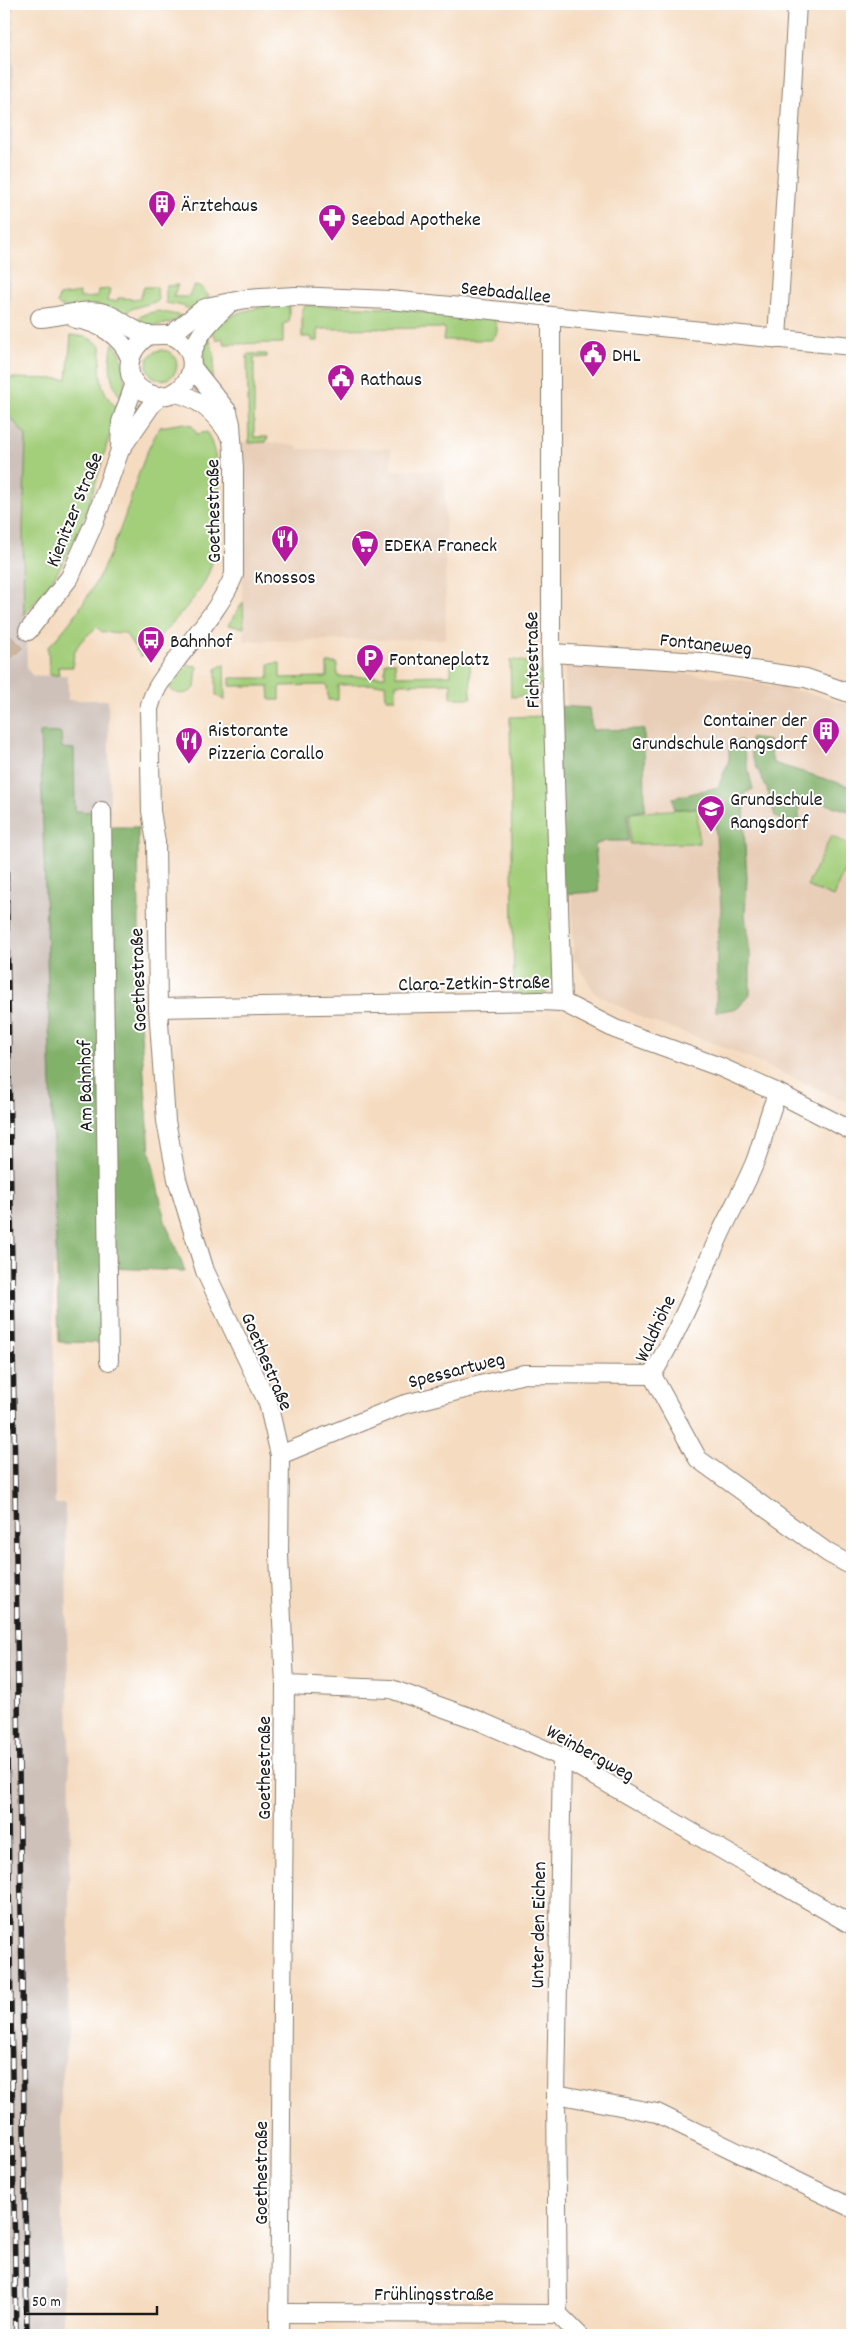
<svg xmlns="http://www.w3.org/2000/svg" width="856" height="2339" viewBox="0 0 856 2339" font-family="Dekko,sans-serif">
	<rect width="100%" height="100%" fill="#fff"/>
	<filter id="ink" filterUnits="userSpaceOnUse"><feTurbulence type="fractalNoise" baseFrequency=".02" numOctaves="2"/><feDisplacementMap in="SourceGraphic" scale="10" xChannelSelector="R" yChannelSelector="G"/><feConvolveMatrix kernelMatrix="1 2 1 2 8 2 1 2 1" color-interpolation-filters="sRGB"/></filter>
	<filter id="wash" filterUnits="userSpaceOnUse"><feTurbulence type="fractalNoise" baseFrequency=".0096" numOctaves="4" result="noise"/><feDisplacementMap in="SourceGraphic" scale="20" xChannelSelector="R" yChannelSelector="G"/><feGaussianBlur stdDeviation="1.12" result="paint"/><feColorMatrix in="noise" values="0 0 0 0 0 0 0 0 0 0 0 0 0 0 0 0 0 1.4 0 .05"/><feComposite in="paint" operator="in"/></filter>
	<g filter="url(#wash)">
		<rect width="100%" height="100%" fill="#f5dcc1"/>
		<g fill="#e8ceb7">
			<path d="M239,442H266L297,446L298,449L391,448V470H445L446,639L244,641Z"/>
			<path d="M565,666L663,671L743,680L818,695L852,706V1104L719,1045L644,1019L595,993L574,959Z"/>
		</g>
		<path fill="#cec1ba" d="M4,4H13L9,415L26,436L23,530L27,669L33,676L68,675V700H108L110,813L103,1267H53L55,1504H65L70,1797L68,2035L61,2089L63,2335H4Z"/>
		<g fill="#a3ce7a" stroke="#60754b">
			<path d="M178,285L173,297H188L194,286L202,287L209,297L192,311L183,306L166,303V286Z"/>
			<path d="M144,287H157L158,301L131,309L124,315L61,307L57,303L59,296L80,293V298L97,297L98,290L110,289L107,301H117L118,298L140,299Z"/>
			<path d="M289,305V322L283,324V343L224,344L222,338L217,340L211,330C233,310 260,306 289,305Z"/>
			<path d="M306,305L387,308L494,319C498,327 499,334 491,340H443L445,328L318,329V341H312V337H302V309Z"/>
			<path d="M158,311L182,316C166,328 150,327 132,321L145,314Z"/>
			<path d="M71,335L87,337L101,346C101,371 96,388 117,408C101,464 87,526 55,576C45,590 35,602 24,615L23,530L26,436L9,415V378L67,379Z"/>
			<path d="M208,337C215,350 216,367 211,381C203,366 201,354 208,337Z"/>
			<path d="M113,343L121,354L125,385L122,400C109,382 108,364 113,343Z"/>
			<circle cx="162" cy="365" r="15"/>
			<path d="M249,354H267V357L254,358V437H268L266,442L249,443L247,356Z"/>
			<path d="M184,423L192,426L197,434L207,432C226,469 224,553 201,588C185,612 160,635 141,657L125,633L102,632L97,627C82,640 72,646 73,667H58L59,675H49L48,647C84,611 108,564 125,516C135,485 143,455 160,427Z"/>
			<path d="M243,602L244,628L228,625Z"/>
			<path d="M510,660C554,660 550,697 511,697Z"/>
			<path d="M451,661H470L471,698H451V683L396,684V699H386L385,684L338,685V700H328L327,685L280,686V700H270L269,686H230V678H269V664L280,663V678L327,677V663H337L338,677L385,676V662H395L396,676L451,675Z"/>
			<path d="M224,664L225,701L216,695V669Z"/>
			<path d="M188,665L197,666L195,688C188,695 178,696 170,689L171,684Z"/>
			<path d="M548,716L552,988L543,995L514,996L510,717Z"/>
			<path d="M697,808L699,843L630,844V813Z"/>
			<path d="M831,836L852,846V851L833,897L807,886Z"/>
		</g>
		<g fill="#82b16a" stroke="#4f6643">
			<path d="M557,706L589,708L592,730L644,729L645,810L628,813V841H606L595,845L599,892L559,894Z"/>
			<path d="M40,732L61,733L62,748L74,749L75,811L98,812L100,827H138L140,1022L150,1151L165,1221L185,1271L109,1268L106,1343L59,1342Z"/>
			<path d="M750,738L769,741L773,763L852,787V812L803,797L799,803V822L785,823L775,816L767,789L752,757Z"/>
			<path d="M741,740L753,789L745,793L744,830L747,878L745,915L750,953V994L738,1008L716,1012L717,947L721,909L715,821L710,798L697,808L674,809L673,798L718,787L729,760V744Z"/>
		</g>
	</g>
	<g filter="url(#ink)">
		<g fill="none" stroke-linecap="round" stroke-linejoin="round">
			<path stroke="#cab6a0" stroke-width="18" stroke-dasharray="18 9" stroke-linecap="butt" d="M4,654L28,631"/>
			<defs>
				<g id="minor">
					<path d="M551,317V653L562,1002"/>
					<path d="M40,318C59,317 80,309 100,312C118,315 131,332 148,335C162,337 170,330 183,343C206,366 180,405 150,394C120,383 125,349 150,335"/>
					<path d="M76,319C99,323 121,335 130,358"/>
					<path d="M171,335L203,309L211,306L246,299L295,296L390,300L852,346"/>
					<path d="M777,339L797,4"/>
					<path d="M191,357C197,333 213,319 231,302"/>
					<path d="M192,367L228,412L231,424L234,468V575C221,607 196,634 175,662C164,677 153,690 149,709L151,811L156,842L158,1008L166,1121L177,1179L205,1271L268,1403L280,1455L279,1556L285,1685L279,2335"/>
					<path d="M174,393C199,397 217,415 230,436"/>
					<path d="M120,450L121,422L135,383"/>
					<path d="M28,631L70,577L94,523L120,450L152,404L161,396"/>
					<path d="M551,653L700,662L806,678L852,694"/>
					<path d="M102,811L109,1361"/>
					<path d="M158,1008L541,1001L562,1002L615,1029L720,1067L778,1093L852,1131"/>
					<path d="M652,1375C678,1332 697,1286 717,1241C729,1214 744,1189 755,1162C764,1139 767,1115 778,1093"/>
					<path d="M652,1375L698,1459L828,1553L852,1566"/>
					<path d="M280,1455L402,1405L524,1374L652,1375"/>
					<path d="M285,1685L391,1689L475,1719L562,1757L852,1925"/>
					<path d="M556,2094L657,2113L852,2208"/>
					<path d="M280,2313L558,2314L579,2335"/>
					<path d="M558,2314L556,2094L562,1757"/>
				</g>
			</defs>
			<use href="#minor" stroke="#887c6e" stroke-width="20"/>
			<use href="#minor" stroke="#fff" stroke-width="18"/>
			<defs>
				<g id="rail">
					<path d="M4,705L27,2335"/>
					<path d="M4,1551L16,2335"/>
				</g>
			</defs>
			<use href="#rail" stroke="#1c1c1c" stroke-width="5.5"/>
			<use href="#rail" stroke="#fff" stroke-width="4" stroke-dasharray="11" stroke-linecap="butt"/>
		</g>
	</g>
	<defs>
		<symbol id="building-pin" viewBox="-11 -11 22 30"><path d="M0 17L-7.5 6A9.5 9.5 0 1 1 7.5 6Z" fill="#b5179e" stroke="#fff"/><path d="M-4-6H4V6H1V3H-1V6H-4ZM-2.5-4.3h1.7v1.8h-1.7ZM.8-4.3h1.7v1.8H.8ZM-2.5-1h1.7V.8h-1.7ZM.8-1h1.7V.8H.8Z" fill="#fff"/></symbol>
		<symbol id="pharmacy-pin" viewBox="-11 -11 22 30"><path d="M0 17L-7.5 6A9.5 9.5 0 1 1 7.5 6Z" fill="#b5179e" stroke="#fff"/><path d="M-2-6h4v4h4v4h-4v4h-4v-4h-4v-4h4Z" fill="#fff"/></symbol>
		<symbol id="civic-pin" viewBox="-11 -11 22 30"><path d="M0 17L-7.5 6A9.5 9.5 0 1 1 7.5 6Z" fill="#b5179e" stroke="#fff"/><path d="M-.6-6.5H3V-4.5H.6V-3L4-1V1h2V6H-6V1h2V-1L-.6-3ZM-1.2 2.5V6h2.4V2.5Z" fill="#fff"/></symbol>
		<symbol id="restaurant-pin" viewBox="-11 -11 22 30"><path d="M0 17L-7.5 6A9.5 9.5 0 1 1 7.5 6Z" fill="#b5179e" stroke="#fff"/><path d="M-5-6h1v4h1v-4h1v4h1v-4h1v5L-1.5 .5V6h-2V.5L-5-1ZM5-6V6H3V1.5H1.5Q1.5-4 5-6Z" fill="#fff"/></symbol>
		<symbol id="supermarket-pin" viewBox="-11 -11 22 30"><path d="M0 17L-7.5 6A9.5 9.5 0 1 1 7.5 6Z" fill="#b5179e" stroke="#fff"/><path d="M-6-5.5h2.5l.6 2H6L4.5 2H-2.5L-4.4-4H-6ZM-1.5 3.2a1.3 1.3 0 1 0 .1 0ZM3 3.2a1.3 1.3 0 1 0 .1 0Z" fill="#fff"/></symbol>
		<symbol id="bus-pin" viewBox="-11 -11 22 30"><path d="M0 17L-7.5 6A9.5 9.5 0 1 1 7.5 6Z" fill="#b5179e" stroke="#fff"/><path d="M-5-6H5V4H4V6H2V4H-2V6H-4V4H-5ZM-3.5-4V0h7V-4ZM-3.5 1.2v1.5H-2V1.2ZM2 1.2v1.5H3.5V1.2Z" fill="#fff"/></symbol>
		<symbol id="parking-pin" viewBox="-11 -11 22 30"><path d="M0 17L-7.5 6A9.5 9.5 0 1 1 7.5 6Z" fill="#b5179e" stroke="#fff"/><path d="M-3.5-5.5H1a3.5 3.5 0 0 1 0 7H-1V5.5H-3.5ZM-1-3.4V-.6H.8a1.4 1.4 0 0 0 0-2.8Z" fill="#fff"/></symbol>
		<symbol id="school-pin" viewBox="-11 -11 22 30"><path d="M0 17L-7.5 6A9.5 9.5 0 1 1 7.5 6Z" fill="#b5179e" stroke="#fff"/><path d="M0-5L7-2L0 1L-7-2ZM-4 1L0 2.5L4 1V4Q0 6-4 4Z" fill="#fff"/></symbol>
	</defs>
	<g fill-rule="evenodd">
		<use href="#building-pin" x="146" y="188" width="32" height="43"/>
		<use href="#pharmacy-pin" x="316" y="202" width="32" height="43"/>
		<use href="#civic-pin" x="577" y="338" width="32" height="43"/>
		<use href="#civic-pin" x="325" y="362" width="32" height="43"/>
		<use href="#restaurant-pin" x="269" y="523" width="32" height="43"/>
		<use href="#supermarket-pin" x="349" y="528" width="32" height="43"/>
		<use href="#bus-pin" x="135" y="624" width="32" height="43"/>
		<use href="#parking-pin" x="354" y="642" width="32" height="43"/>
		<use href="#building-pin" x="810" y="715" width="32" height="43"/>
		<use href="#restaurant-pin" x="173" y="725" width="32" height="43"/>
		<use href="#school-pin" x="695" y="793" width="32" height="43"/>
	</g>
	<g text-anchor="middle" stroke-width="4" stroke-linejoin="round" paint-order="stroke">
		<g font-size="20" fill="#1c1c1c" stroke="#fff" text-anchor="start">
			<text x="181" y="211">Ärztehaus</text>
			<text x="351" y="225">Seebad Apotheke</text>
			<text x="612" y="361">DHL</text>
			<text x="360" y="385">Rathaus</text>
			<text x="384" y="551">EDEKA Franeck</text>
			<text x="285" y="583" text-anchor="middle">Knossos</text>
			<text x="170" y="647">Bahnhof</text>
			<text x="389" y="665">Fontaneplatz</text>
			<text x="807" y="726" text-anchor="end">Container der<tspan x="807" dy="23">Grundschule Rangsdorf</tspan></text>
			<text x="208" y="736">Ristorante<tspan x="208" dy="23">Pizzeria Corallo</tspan></text>
			<text x="730" y="805">Grundschule<tspan x="730" dy="23">Rangsdorf</tspan></text>
		</g>
		<g font-size="20" fill="#1c1c1c" stroke="#fff">
			<text transform="translate(506 291) rotate(6)" y="7">Seebadallee</text>
			<text transform="translate(73 509) rotate(-68)" y="7">Kienitzer Straße</text>
			<text transform="translate(212 511) rotate(-91)" y="7">Goethestraße</text>
			<text transform="translate(706 643) rotate(6)" y="7">Fontaneweg</text>
			<text transform="translate(531 660) rotate(-91)" y="7">Fichtestraße</text>
			<text transform="translate(137 980) rotate(-92)" y="7">Goethestraße</text>
			<text transform="translate(474 982) rotate(-1)" y="7">Clara-Zetkin-Straße</text>
			<text transform="translate(84 1086) rotate(-91)" y="7">Am Bahnhof</text>
			<text transform="translate(654 1328) rotate(-65)" y="7">Waldhöhe</text>
			<text transform="translate(268 1361) rotate(67)" y="7">Goethestraße</text>
			<text transform="translate(456 1369) rotate(-14)" y="7">Spessartweg</text>
			<text transform="translate(591 1752) rotate(29)" y="7">Weinbergweg</text>
			<text transform="translate(263 1768) rotate(-90)" y="7">Goethestraße</text>
			<text transform="translate(537 1925) rotate(-89)" y="7">Unter den Eichen</text>
			<text transform="translate(260 2173) rotate(-90)" y="7">Goethestraße</text>
			<text x="434" y="2300">Frühlingsstraße</text>
		</g>
	</g>
	<rect width="856" height="2339" fill="none" stroke="#fff" stroke-width="20"/>
	<path d="M25 2306v8h132v-8" fill="none" stroke="#1c1c1c" stroke-width="2.5"/>
	<text x="32" y="2306" font-size="15" fill="#1c1c1c" stroke="#ffffff" stroke-width="4" paint-order="stroke">50 m</text>
</svg>
